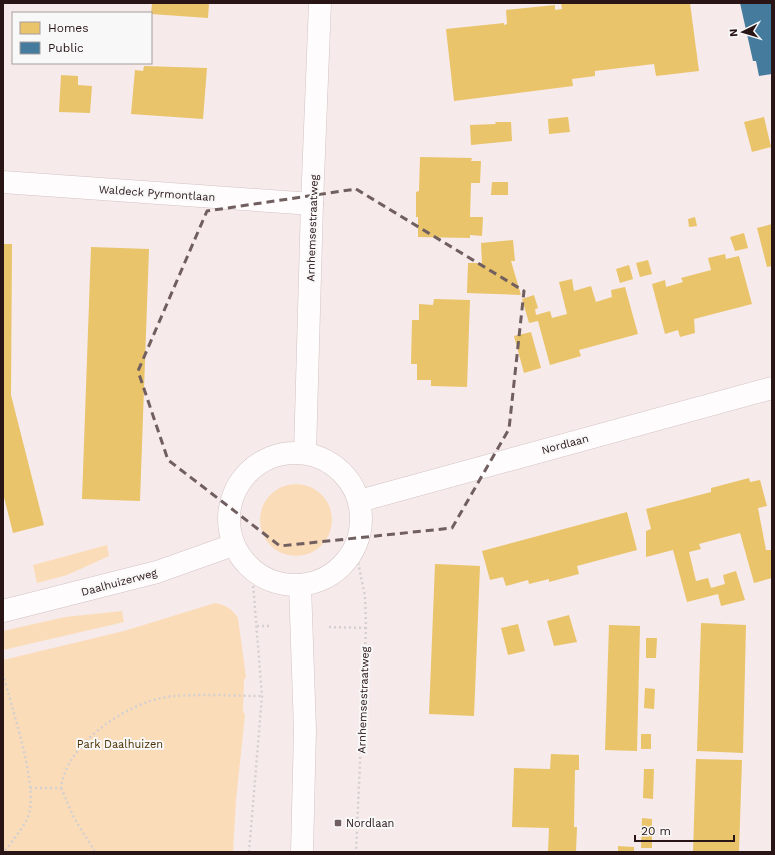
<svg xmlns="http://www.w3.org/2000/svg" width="775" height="855" viewBox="0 0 775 855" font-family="'Work Sans',sans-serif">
	<rect width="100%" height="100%" fill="#f7eaea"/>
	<g fill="#fbdcb9">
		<circle cx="296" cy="520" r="36"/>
		<path d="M107,545L109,556L67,575L37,583L33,565Z"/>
		<path d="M215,603C226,605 232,609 238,618L246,677L244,680L243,711L245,715L236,800L233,852H3V660L124,631Z"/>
		<path d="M122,611L124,622L3,650V631L65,617Z"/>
	</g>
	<g fill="#e9c46a">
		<path d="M152,3H209L208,18L151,14Z"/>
		<path d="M561,3H690L699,71L656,76L654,64L595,71V76L572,79L573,86L454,101L446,29L504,23V25L507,24L506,10L555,5V10L562,9Z"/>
		<path d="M144,66L207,68L203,119L131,114L135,70L143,71Z"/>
		<path d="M61,75L78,76V85L92,86L90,113L59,112Z"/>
		<path d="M568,117L570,132L549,134L548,119Z"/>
		<path d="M764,117L771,147L752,152L744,122Z"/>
		<path d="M495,122H511L512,141L471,145L470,125L496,124Z"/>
		<path d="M420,157L472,158L471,161H481L480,183H471L470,217H483L482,236L470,235V238L418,237V217H416V192L419,191Z"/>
		<path d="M492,182H508V195H491Z"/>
		<path d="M695,217L697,226L689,227L688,219Z"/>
		<path d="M772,224V266L767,267L757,228Z"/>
		<path d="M744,233L748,248L735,251L730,237Z"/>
		<path d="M513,240L515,261H511L521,295L467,293L468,263H482L481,243Z"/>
		<path d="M3,244H12L11,395L44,525L13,533L3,493Z"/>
		<path d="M91,247L149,249L140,501L82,499Z"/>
		<path d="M725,254L726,259L739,256L752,304L694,319L695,333L680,337L678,330L665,334L652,284L665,280L666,287L683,282L681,278L711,270L708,258Z"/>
		<path d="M648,260L652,274L640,277L636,263Z"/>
		<path d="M629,265L633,279L620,283L616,269Z"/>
		<path d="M572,279L574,291L591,286L596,302L612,297L611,290L625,287L638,334L579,350L581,356L550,365L538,321L529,323L522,299L534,295L538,308L535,309L536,315L550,311L552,318L567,314L559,282Z"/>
		<path d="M434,299L470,300L467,387L431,386V380H417V364H411L412,320H419V304L433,305Z"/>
		<path d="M531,332L541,368L524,373L514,336Z"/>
		<path d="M749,478L750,482L760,480L767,506L758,508L766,550H772V578L754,583L740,533L699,544L701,549L689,552L696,581L708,578L711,588L725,584L723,575L736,571L745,600L721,606L718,594L687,602L673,550L646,557V531L651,529L646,509L711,492V488Z"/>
		<path d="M627,512L637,550L577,566L579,574L549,582V579L529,584L528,580L506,586L503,577L490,580L482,551Z"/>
		<path d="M435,564L480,566L474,716L429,714Z"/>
		<path d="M569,615L577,642L554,646L547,621Z"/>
		<path d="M701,623L746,625L743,753L697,751Z"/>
		<path d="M518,624L525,651L508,655L501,628Z"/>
		<path d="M609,625L640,626L637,751L605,750Z"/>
		<path d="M646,638H657L656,658H646Z"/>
		<path d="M645,688L655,689L654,709L644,708Z"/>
		<rect x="641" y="734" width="10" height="15"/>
		<path d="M551,754L579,755V770H575L574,827H577L576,852H548L549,828L512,827L514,768L550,769Z"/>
		<path d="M696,759L742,760L739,852H693Z"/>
		<path d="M644,769H654L653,799L643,798Z"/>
		<path d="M642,818L652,819V848H641Z"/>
		<path d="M618,846L634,847V852H618Z"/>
	</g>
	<path fill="#457b9d" d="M740,3H772V74L759,76L756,61H753Z"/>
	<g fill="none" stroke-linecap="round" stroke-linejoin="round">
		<defs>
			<path id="minor" d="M3,182L312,204"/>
			<g id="major">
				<circle cx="295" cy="519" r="66"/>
				<path d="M305,453L312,204L320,3"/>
				<path d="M359,501L772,388"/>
				<path d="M300,585L305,730L302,852"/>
				<path d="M3,611L157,572L233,545"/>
			</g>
		</defs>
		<use href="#minor" stroke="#d3c3c4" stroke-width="23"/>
		<use href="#major" stroke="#d3c3c4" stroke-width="23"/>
		<g stroke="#d4d0d0" stroke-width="2.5" stroke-dasharray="2 3" stroke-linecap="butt">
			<path d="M355,548L365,596L366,628L356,852"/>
			<path d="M257,626H272"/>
			<path d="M329,627L366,628"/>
			<path d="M3,674C12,709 35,776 30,810C28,823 12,841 4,852"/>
			<path d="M30,788H61C66,744 126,703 167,697C197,693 231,696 262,696"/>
			<path d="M61,788L74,818L95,852"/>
			<path d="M249,852L262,696L252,571"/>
		</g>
		<use href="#minor" stroke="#fefcfc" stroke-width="22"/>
		<use href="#major" stroke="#fefcfc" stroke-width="22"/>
	</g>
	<path fill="none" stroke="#715f60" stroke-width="3" stroke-dasharray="8 5" stroke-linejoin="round" d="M356,189L524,291L509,429L452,528L280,546L168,460L138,371L207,211Z"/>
	<rect fill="#715f60" stroke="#f8f8f8" stroke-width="1.5" x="334" y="819" width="8" height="8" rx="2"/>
	<g text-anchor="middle" stroke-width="4" stroke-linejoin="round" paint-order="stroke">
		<g font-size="11" fill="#291416" stroke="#f8f8f8">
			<text transform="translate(157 193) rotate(4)" y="4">Waldeck Pyrmontlaan</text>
			<text transform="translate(312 228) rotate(-88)" y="4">Arnhemsestraatweg</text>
			<text transform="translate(565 444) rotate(-15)" y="4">Nordlaan</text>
			<text transform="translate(119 582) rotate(-15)" y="4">Daalhuizerweg</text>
			<text transform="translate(363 700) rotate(-88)" y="4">Arnhemsestraatweg</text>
		</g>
		<g font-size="11" fill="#4c3102" stroke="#f8f8f8">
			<text x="120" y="748">Park Daalhuizen</text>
		</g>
		<g font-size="11" fill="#291416" stroke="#f8f8f8" text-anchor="start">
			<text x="346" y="827">Nordlaan</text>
		</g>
	</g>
	<rect width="775" height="855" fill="none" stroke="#291416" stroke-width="8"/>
	<rect x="12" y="12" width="140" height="52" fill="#f8f8f8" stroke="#a59d9e"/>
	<rect x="20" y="22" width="20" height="12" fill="#e9c46a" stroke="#a59d9e"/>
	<text x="48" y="32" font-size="12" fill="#291416">Homes</text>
	<rect x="20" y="42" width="20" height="12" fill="#457b9d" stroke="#a59d9e"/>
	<text x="48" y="52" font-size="12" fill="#291416">Public</text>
	<g transform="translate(743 32) rotate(265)" stroke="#f8f8f8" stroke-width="3" paint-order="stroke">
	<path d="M0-3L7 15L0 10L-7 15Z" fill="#291416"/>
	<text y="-6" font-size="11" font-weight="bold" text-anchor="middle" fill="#291416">N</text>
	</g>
	<path d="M635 835v6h99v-6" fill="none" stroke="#291416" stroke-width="2"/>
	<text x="641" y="835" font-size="12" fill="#291416" stroke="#f8f8f8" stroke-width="3" paint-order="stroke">20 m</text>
</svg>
